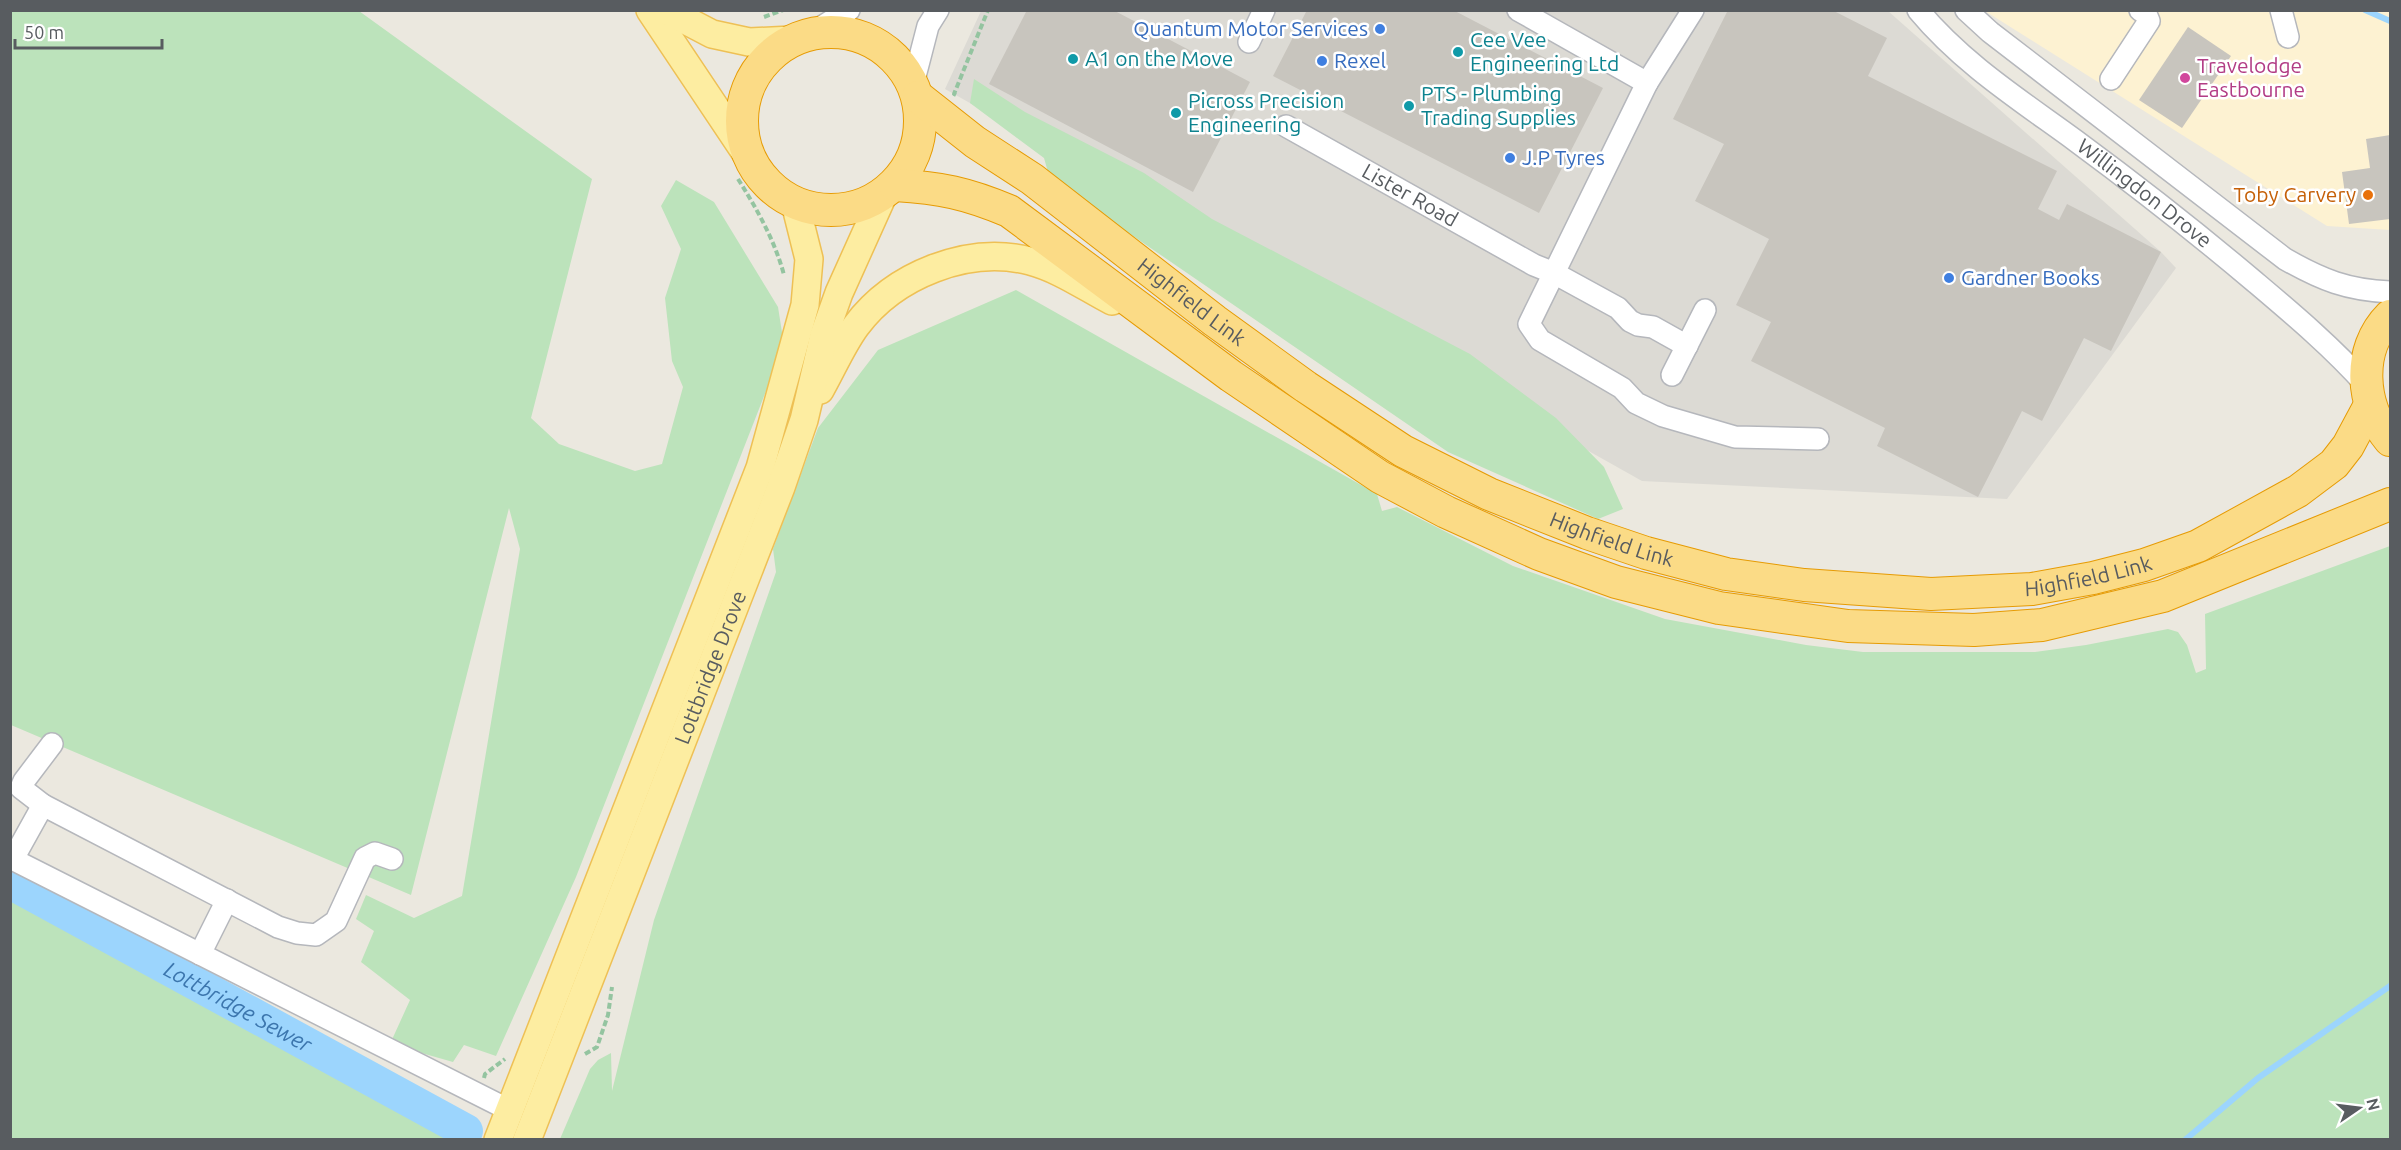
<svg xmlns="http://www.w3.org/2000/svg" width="2401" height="1150" viewBox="0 0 2401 1150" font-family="Ubuntu,sans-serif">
	<rect width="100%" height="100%" fill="#ebe8df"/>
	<path fill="#fdf2d2" d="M1985,11H2390V230L2327,226Z"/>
	<path fill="#dcdad4" d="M981,11H1888L2161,252L2176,268L2007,499L1642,481L945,89Z"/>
	<g fill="#bce3bb">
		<path d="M10,11H359L592,179L531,418L559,444L635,471L662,464L683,387L672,361L665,298L681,249L661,206L676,180L714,202L778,307L784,345L576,877L496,1056L464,1045L453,1062L390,1044L410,1000L361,962L374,931L356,919L366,895L414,918L462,896L520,549L509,508L411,895L11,725Z"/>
		<path d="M974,79L1025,112L1144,173L1212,219L1470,354L1556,418L1604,467L1623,509L1598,519L1448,452L1050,179L1044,158L970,103Z"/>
		<path d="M1016,290L1377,494L1382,511L1397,507L1513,566L1665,619L1806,645L1863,652H2035L2086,645L2168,629L2178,632L2187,645L2196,673L2206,669L2205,614L2390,546V1139H560L590,1069L598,1060L611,1053L612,1091L654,920L776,572L773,549L818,428L878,350Z"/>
		<path d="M10,882L466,1131L462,1139H11Z"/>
	</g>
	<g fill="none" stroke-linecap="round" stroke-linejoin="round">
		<g stroke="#9cd5fd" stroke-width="6">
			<path d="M2365,10L2390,21"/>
			<path d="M2185,1140L2258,1078L2390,986"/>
		</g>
		<path stroke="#9cd5fd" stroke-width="34" id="s1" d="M10,882L466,1131"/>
	</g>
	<g fill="#c8c5be">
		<path d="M1027,10H1113L1250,82L1193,192L989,84Z"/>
		<path d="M1307,10H1453L1603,88L1539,213L1273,76Z"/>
		<path d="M1728,10H1832L1887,38L1868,76L2057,171L2038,209L2059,220L2067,204L2161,252L2111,351L2084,338L2042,421L2022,411L1978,497L1877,446L1885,428L1751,361L1771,322L1736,305L1769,239L1695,201L1724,144L1673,119Z"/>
		<path d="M2188,27L2231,56L2182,128L2139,100Z"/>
		<path d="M2390,135V219L2349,224L2342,172L2370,168L2366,139Z"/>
	</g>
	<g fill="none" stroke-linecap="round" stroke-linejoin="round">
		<defs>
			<g id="minor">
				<path d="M1518,10L1647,83"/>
				<path id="s2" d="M1918,10C1963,64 2020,100 2076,141C2137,186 2197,233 2255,282C2294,315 2332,347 2366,385"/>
				<path d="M1966,10L1990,32L2285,259C2322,280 2347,290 2390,292"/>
				<path d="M2281,10L2288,37"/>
				<path d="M812,33L849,10"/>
				<path d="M1249,42L1264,10"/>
				<path d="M2111,79L2149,21L2146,14L2140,10"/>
				<path d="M913,84L928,26L938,10"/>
				<path id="s3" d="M1286,126L1534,265L1554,273L1647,83L1693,10"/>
				<path d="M1687,346L1653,327L1638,325L1630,321L1618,308L1554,273L1529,324L1540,340L1622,388L1636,403L1663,416L1735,437L1818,439"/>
				<path d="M1672,375L1705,310"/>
				<path d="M43,805L21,788L24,781L52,744"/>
				<path d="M10,858L509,1110"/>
				<path d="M13,859L43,805L278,927L297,933L316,935L336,921L365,858L375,853L392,859"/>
				<path d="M200,954L227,900"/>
			</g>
			<g id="major">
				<path d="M650,10L751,161"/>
				<path d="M666,10L712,34L749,42L792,40"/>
				<path d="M820,390C832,369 842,345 856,326C894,275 968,245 1030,261C1060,269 1085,287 1112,301"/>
				<path d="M498,1140L760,468L805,305L809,259L795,203"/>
				<path id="s4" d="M527,1140L781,487L804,420L824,335L839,293L884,193"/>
			</g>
			<g id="highway">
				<circle cx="831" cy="121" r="89"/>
				<path id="s5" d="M918,97L975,142L1032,179L1215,321L1306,387L1403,451L1489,494L1587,533L1646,553L1726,574L1804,585L1931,594L2032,589L2093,578L2144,565L2198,546L2298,491L2334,464L2348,446L2370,405"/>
				<path d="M895,185C941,188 966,193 1009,211L1231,376L1380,477L1446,512L1539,554L1616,582L1719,608L1848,626L1974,630L2042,625L2163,596L2390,504"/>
				<path d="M2390,316C2356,350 2361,406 2390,440"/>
			</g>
		</defs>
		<use href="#minor" stroke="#b5b7bc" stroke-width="24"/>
		<use href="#major" stroke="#eec055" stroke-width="30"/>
		<use href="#highway" stroke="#e69b04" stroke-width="34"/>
		<g stroke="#94c4a0" stroke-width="4" stroke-dasharray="6 3" stroke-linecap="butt">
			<path d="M764,17L783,10"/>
			<path d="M956,95L954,94L988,10"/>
			<path d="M738,179C757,209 775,241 784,275"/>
			<path d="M585,1054L597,1047L608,1015L612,987"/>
			<path d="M484,1078L485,1074L505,1059"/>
		</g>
		<use href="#minor" stroke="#fff" stroke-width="21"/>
		<use href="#major" stroke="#fdeda1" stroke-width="27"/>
		<use href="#highway" stroke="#fbdb86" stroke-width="32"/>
	</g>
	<g fill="#3f7fe0" stroke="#fff" stroke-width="2">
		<circle cx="1380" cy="29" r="6"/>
		<circle cx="1322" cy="61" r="6"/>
		<circle cx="1510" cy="158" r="6"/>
		<circle cx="1949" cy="278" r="6"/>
	</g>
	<g fill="#0f9aa8" stroke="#fff" stroke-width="2">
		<circle cx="1458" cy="52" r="6"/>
		<circle cx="1073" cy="59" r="6"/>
		<circle cx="1409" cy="106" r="6"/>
		<circle cx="1176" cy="113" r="6"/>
	</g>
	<circle fill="#d1479c" stroke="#fff" stroke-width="2" cx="2185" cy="78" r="6"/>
	<circle fill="#e8710a" stroke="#fff" stroke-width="2" cx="2368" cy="195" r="6"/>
	<g text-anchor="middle" stroke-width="5" stroke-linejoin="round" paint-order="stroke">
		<g font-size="21" fill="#366cbe" stroke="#fff" text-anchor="start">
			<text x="1368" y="36" text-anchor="end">Quantum Motor Services</text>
			<text x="1334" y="68">Rexel</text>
			<text x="1522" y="165">J.P Tyres</text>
			<text x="1961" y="285">Gardner Books</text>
		</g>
		<g font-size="21" fill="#0d838f" stroke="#fff" text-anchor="start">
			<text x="1470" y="47">Cee Vee<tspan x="1470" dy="24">Engineering Ltd</tspan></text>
			<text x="1085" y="66">A1 on the Move</text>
			<text x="1421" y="101">PTS - Plumbing<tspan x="1421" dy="24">Trading Supplies</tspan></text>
			<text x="1188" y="108">Picross Precision<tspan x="1188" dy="24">Engineering</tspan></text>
		</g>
		<g font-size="21" fill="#b23c85" stroke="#fff" text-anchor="start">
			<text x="2197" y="73">Travelodge<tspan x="2197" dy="24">Eastbourne</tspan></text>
		</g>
		<g font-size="21" fill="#585c60" stroke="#fff">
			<text dy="7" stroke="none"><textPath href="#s2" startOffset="292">Willingdon Drove</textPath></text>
			<text dy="7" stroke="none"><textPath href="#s3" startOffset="142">Lister Road</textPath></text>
			<text dy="7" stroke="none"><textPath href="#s5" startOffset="342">Highfield Link</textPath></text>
			<text dy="7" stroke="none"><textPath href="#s5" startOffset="828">Highfield Link</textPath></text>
			<text dy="7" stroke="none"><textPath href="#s5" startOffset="1312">Highfield Link</textPath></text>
			<text dy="7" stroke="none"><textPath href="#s4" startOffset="507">Lottbridge Drove</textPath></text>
		</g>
		<g font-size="21" fill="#c56008" stroke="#fff" text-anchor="end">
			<text x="2356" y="202">Toby Carvery</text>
		</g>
		<g font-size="22" font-style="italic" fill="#3c76ae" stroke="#fff">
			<text dy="8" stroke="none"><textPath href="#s1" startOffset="260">Lottbridge Sewer</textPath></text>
		</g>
	</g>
	<rect width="2401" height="1150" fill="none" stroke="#585c60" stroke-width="24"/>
	<g transform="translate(2359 1108) rotate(76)" stroke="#ffffff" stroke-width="4.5" paint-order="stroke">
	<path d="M0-4.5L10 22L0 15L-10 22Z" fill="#585c60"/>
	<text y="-9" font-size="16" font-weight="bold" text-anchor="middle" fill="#585c60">N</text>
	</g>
	<path d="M15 39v9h147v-9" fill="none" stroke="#585c60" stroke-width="3"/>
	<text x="24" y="39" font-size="18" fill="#585c60" stroke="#ffffff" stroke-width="4.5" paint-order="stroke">50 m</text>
</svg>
